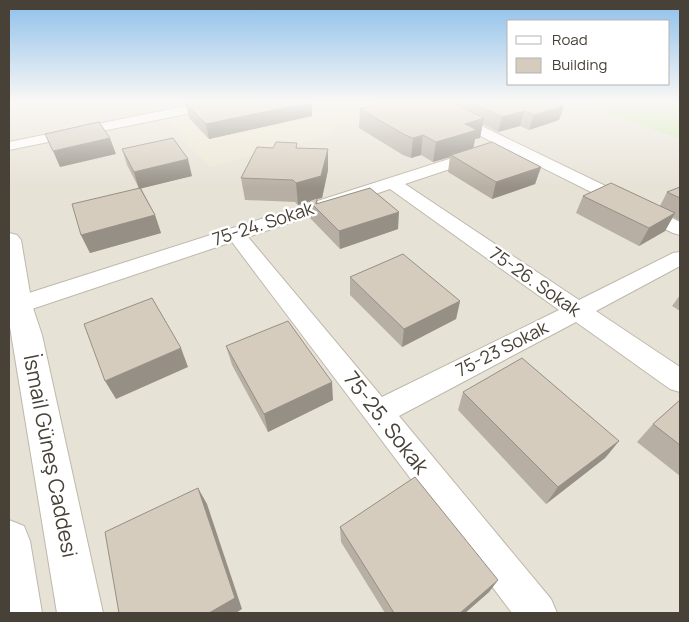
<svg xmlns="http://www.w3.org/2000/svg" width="689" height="622" viewBox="0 0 689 622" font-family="Manrope,sans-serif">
	<rect width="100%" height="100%" fill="#f4f0e8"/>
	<path fill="#e7e2d6" d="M9,101H573L680,139V613H9Z"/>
	<path fill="#ece6d2" d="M248,101H407L415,105L330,128L337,134L210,167L164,119Z"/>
	<path fill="#cee7b2" d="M573,101H680V139Z"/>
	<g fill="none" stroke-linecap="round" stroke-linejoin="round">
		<defs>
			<g id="minor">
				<path d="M210,101H236L230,105L9,150V142Z"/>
				<path d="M413,101H430L680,222V235L673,233L507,150L405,184L579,300L673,253L680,252V266L596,311L680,367V392L670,389L576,322L399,416L551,599L557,613H512L232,242L26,311L18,313L9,309L10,299L496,144ZM390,189L559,310L382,397L248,237Z"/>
			</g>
			<g id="tertiary">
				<path d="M9,233L17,235L21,240L32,305L42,335L103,613H57L9,321Z"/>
				<path d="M9,520L24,526L30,541L42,613H9Z"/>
			</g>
		</defs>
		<use href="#minor" stroke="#bfb8ab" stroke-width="2"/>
		<use href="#tertiary" stroke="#bfb8ab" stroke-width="2"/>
		<use href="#minor" fill="#fff" fill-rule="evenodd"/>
		<use href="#tertiary" fill="#fff" fill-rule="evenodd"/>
	</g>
	<g fill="#b7afa3">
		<path d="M391,101H551L564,106L559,120L529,130L520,126L498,132L482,124L480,138L475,139L473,148L541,167L535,184L492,199L448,172L450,157L433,162L421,155L411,158L403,155L359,128L360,109Z"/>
		<path d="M312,102V116L209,139L189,118L186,104Z"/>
		<path d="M298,148L328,149V170L322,198L317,199V203L398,229L340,249L310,218L309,202L298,205L295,202L245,200L241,178Z"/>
		<path d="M122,149L192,176L141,188L155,215L161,233L90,253L81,235L139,188L127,165Z"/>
		<path d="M680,187V221L673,217L665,231L639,246L576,213L583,196L660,206L667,192Z"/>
		<path d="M350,277L460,301L456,319L402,347L350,295Z"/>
		<path d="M680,295V311L672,306Z"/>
		<path d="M226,346L333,400L268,432L232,365Z"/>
		<path d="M463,392L619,441L605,458L546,504L458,410Z"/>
		<path d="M680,400V476L637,442L653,424Z"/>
		<path d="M340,527L498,580L489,592L465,613H385L341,542Z"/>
	</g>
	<g fill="#958f85">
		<path d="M312,102V116L209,139L206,124Z"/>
		<path d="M564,106L559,120L529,130L534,115Z"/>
		<path d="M524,111L520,126L498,132L502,117Z"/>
		<path d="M484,118L480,138L475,139L473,150L451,155L450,157L433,162L436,142L465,124Z"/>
		<path d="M423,135L421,155L411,158L413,138Z"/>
		<path d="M110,138L116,154L60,167L53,151Z"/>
		<path d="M328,149V170L322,198L317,199L318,209L316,204L317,199L298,205L296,183Z"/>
		<path d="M188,159L192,176L139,189L134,172Z"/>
		<path d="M541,167L535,184L492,199L496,182Z"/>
		<path d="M399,212L398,229L340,249L339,231Z"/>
		<path d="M675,213L665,231L639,246L649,228Z"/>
		<path d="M155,215L161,233L90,253L81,235Z"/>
		<path d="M460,301L456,319L402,347L404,329Z"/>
		<path d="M181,348L188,367L116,399L105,381Z"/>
		<path d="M332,382L333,400L268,432L264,414Z"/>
		<path d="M619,441L605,458L546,504L558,487Z"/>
		<path d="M198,488L207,504L242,609L236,613H209Z"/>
		<path d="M498,580L489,592L465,613H460Z"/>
	</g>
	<g fill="#d5ccbe" stroke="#958f85">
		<path d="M200,101H311L312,102L206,124L186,104Z"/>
		<path d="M391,101H448L484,118L465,124L477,130L436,142L423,135L413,138L405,135L360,109Z"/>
		<path d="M467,101H551L564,106L534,115L524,111L502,117Z"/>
		<path d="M99,122L110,138L53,151L45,134Z"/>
		<path d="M173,138L188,159L134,172L122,149Z"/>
		<path d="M276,142L297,143L296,148L328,149L321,176L296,183L293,180L241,178L257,147L273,148Z"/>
		<path d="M492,142L541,167L496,182L451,155Z"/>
		<path d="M611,183L675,213L649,228L583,196Z"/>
		<path d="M680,187V198L667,192Z"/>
		<path d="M140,188L155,215L81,235L72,204Z"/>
		<path d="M370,188L399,212L339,231L309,201L317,198L316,204Z"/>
		<path d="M403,254L460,301L404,329L350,277Z"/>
		<path d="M152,298L181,348L105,381L84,324Z"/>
		<path d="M288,321L332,382L264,414L226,346Z"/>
		<path d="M522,358L619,441L558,487L463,392Z"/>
		<path d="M680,400V445L653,424Z"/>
		<path d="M415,477L498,580L460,613H394L340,527Z"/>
		<path d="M198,488L235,598L209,613H119L105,532Z"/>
	</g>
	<linearGradient id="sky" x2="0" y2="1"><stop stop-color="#8dbfeb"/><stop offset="0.54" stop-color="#faf8f5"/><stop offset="1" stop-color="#faf8f5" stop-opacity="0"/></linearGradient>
	<rect width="689" height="188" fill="url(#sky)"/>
	<g text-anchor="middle" stroke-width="5" stroke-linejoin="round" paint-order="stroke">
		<g font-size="18" fill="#474137" stroke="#fff">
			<text transform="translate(263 224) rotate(-18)" y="6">75-24. Sokak</text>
			<text transform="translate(535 282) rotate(35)" y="6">75-26. Sokak</text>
			<text transform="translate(502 349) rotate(-27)" y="6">75-23 Sokak</text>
		</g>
		<g font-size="21" fill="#474137" stroke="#fff">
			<text transform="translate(386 423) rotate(52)" y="7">75-25. Sokak</text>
			<text transform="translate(50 456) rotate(79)" y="7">İsmail Güneş Caddesi</text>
		</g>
	</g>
	<rect width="689" height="622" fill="none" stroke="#474137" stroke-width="20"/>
	<rect x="507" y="20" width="162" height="65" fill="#ffffff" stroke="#b5b3af"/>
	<rect x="516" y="36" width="25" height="8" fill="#ffffff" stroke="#b5b3af"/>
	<text x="552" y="45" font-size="15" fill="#474137">Road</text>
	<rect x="516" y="58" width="25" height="15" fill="#d5ccbe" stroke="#b5b3af"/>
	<text x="552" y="70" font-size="15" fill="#474137">Building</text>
</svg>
